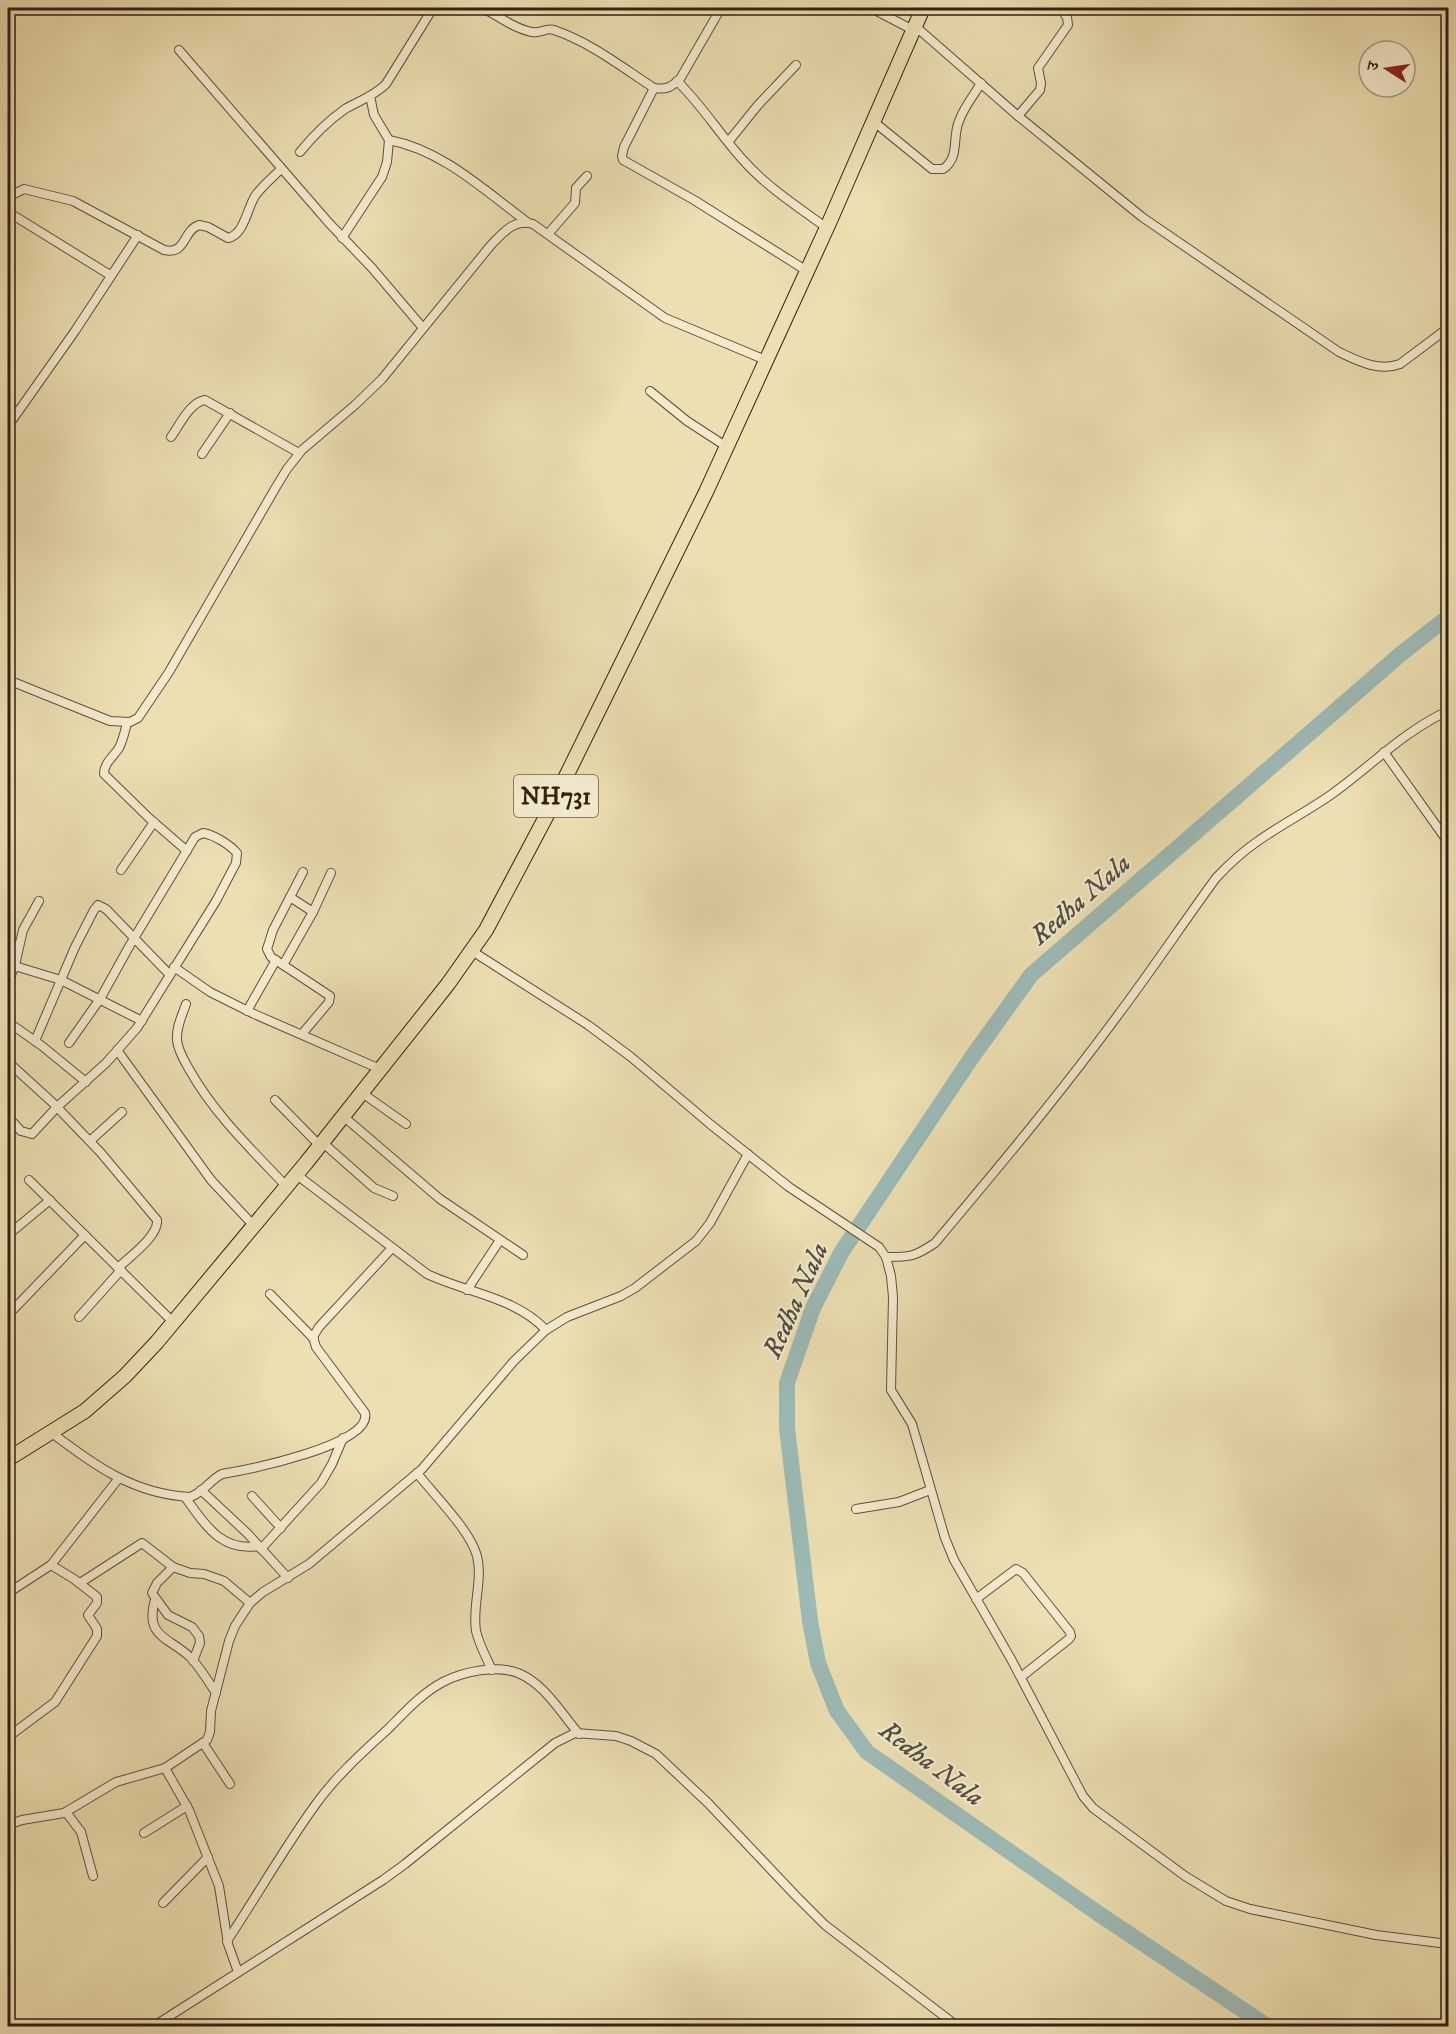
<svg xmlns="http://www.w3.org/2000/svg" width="1456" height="2034" viewBox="0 0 1456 2034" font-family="'IM FELL DW Pica','Noto Serif Devanagari',serif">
	<rect width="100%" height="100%" fill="#ecdfb2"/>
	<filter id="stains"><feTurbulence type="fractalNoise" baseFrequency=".00333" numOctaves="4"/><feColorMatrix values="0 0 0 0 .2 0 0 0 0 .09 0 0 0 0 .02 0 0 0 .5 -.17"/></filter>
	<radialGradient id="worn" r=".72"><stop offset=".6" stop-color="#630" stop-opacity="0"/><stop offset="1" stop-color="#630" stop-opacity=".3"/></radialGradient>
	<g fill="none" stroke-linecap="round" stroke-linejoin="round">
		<path stroke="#9cbab6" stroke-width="16" d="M1267,2026L1099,1914L867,1752L837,1711L818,1663L810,1621L787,1428V1383L813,1308L841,1253L972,1057L1031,975L1402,653L1448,617"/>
		<defs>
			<g id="minor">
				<path d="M483,8C498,16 515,29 532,32C541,34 546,27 554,30C590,42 623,68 654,88C667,90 671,87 680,79L721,8"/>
				<path d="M871,8L913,30"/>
				<path d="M915,26L1018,116L1142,217L1339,352C1358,361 1379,372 1400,364L1448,328"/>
				<path d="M179,50L329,223L372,268L423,328"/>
				<path d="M677,81C702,105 720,135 743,160C767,187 798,207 827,228"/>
				<path d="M654,88L624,147L622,156L623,160L694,200L807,271"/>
				<path d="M1018,116L1040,90L1041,83L1038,68L1068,25L1067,17L1060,8"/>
				<path d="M873,121L932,169H943C960,158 952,137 959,121C964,107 974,95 981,83"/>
				<path d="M389,140C442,150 484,190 527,222"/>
				<path d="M729,141L758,105L796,65"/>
				<path d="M300,152C313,136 328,121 345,109C359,101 374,96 386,84L433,8"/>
				<path d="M8,197L24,189L73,201L164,250C187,255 182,231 199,225L208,227L228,238C244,235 247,209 255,196C262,186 272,178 281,169"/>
				<path d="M8,212L110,275"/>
				<path d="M548,234L575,203L576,188L587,176"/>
				<path d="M342,238L382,177L387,162L389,140L374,115L370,96"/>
				<path d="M650,391L687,421L727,447"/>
				<path d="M8,426L75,331L138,235"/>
				<path d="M171,437C179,426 190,402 205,400L299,453"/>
				<path d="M202,454L230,413"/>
				<path d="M8,680L110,721L130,722L138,718L169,672L276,487L287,469L302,450L355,405L382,379L491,245C503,233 514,218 533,224L665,318L768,361"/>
				<path d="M127,723C125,731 123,740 119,748C113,757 104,763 104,774L149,818L187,851"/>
				<path d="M1384,752L1448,842"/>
				<path d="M121,870L154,822"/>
				<path d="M290,897L313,912"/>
				<path d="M8,943L19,946"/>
				<path d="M472,951L588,1025L631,1057L710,1124L789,1187L879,1247L886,1257L891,1276L893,1297L891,1390L912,1424L945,1538L954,1560L1011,1659L1083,1796L1093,1808L1185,1876L1226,1901L1250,1909L1376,1935L1448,1944"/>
				<path d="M8,964L61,980L142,1021"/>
				<path d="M283,965L313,912L331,873"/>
				<path d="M174,967L210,992L254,1014L380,1069"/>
				<path d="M8,983L15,965L23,930L39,901"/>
				<path d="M186,1004C182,1016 176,1027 177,1040C178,1051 184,1060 189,1069C214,1114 252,1150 287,1187"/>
				<path d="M247,1011L276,960"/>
				<path d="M8,1022L42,1046L86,1082"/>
				<path d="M302,1034L329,1002L330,996L271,957L267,949L273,930L303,872"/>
				<path d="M35,1041L75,947L94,910L98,905L106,909L170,975"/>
				<path d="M117,1050L211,1180L255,1227"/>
				<path d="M8,1062L53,1103L101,1153L157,1220C159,1236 129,1257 118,1268"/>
				<path d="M362,1093L406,1124"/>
				<path d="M275,1100L320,1146"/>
				<path d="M343,1116L440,1199L523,1255"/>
				<path d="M8,1117L21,1131L32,1134L57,1107L106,1063L137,1028L216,901L236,863L237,853C229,844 214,835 203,833L195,837L130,945L100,999L69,1043"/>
				<path d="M90,1141L122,1112"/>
				<path d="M322,1142L374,1188L393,1196"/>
				<path d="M297,1175L427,1274C467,1293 515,1297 546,1330"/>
				<path d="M29,1180L174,1323"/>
				<path d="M8,1235L50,1200"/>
				<path d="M886,1257C911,1257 914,1257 935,1243C998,1168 1060,1094 1118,1015C1152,970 1183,923 1216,878C1229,864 1242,852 1258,841C1282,824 1308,811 1332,794C1371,766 1404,731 1448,711"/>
				<path d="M467,1290L500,1240"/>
				<path d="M270,1294L314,1339"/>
				<path d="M8,1315L85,1235"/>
				<path d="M79,1317L121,1270"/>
				<path d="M52,1433C95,1466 134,1494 190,1497C203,1493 210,1480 222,1474C246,1470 373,1445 365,1413L316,1347L313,1337L319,1327L392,1248"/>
				<path d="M417,1473C434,1495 470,1530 477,1556C483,1581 472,1606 476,1631C479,1644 486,1657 492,1670"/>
				<path d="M201,1490L248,1534L288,1578"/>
				<path d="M252,1496L281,1528"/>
				<path d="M185,1497C205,1524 220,1552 259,1546"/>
				<path d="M856,1509L899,1502L930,1490"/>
				<path d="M261,1549L321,1483L332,1464L343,1438"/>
				<path d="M173,1567L157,1583L152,1593L168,1615L192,1627L199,1636L200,1643L193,1661"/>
				<path d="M80,1583L142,1543L173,1567L190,1573L204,1574L224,1581L250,1603"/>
				<path d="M8,1593L51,1565L119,1478"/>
				<path d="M976,1599L1016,1569L1023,1573L1070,1632L1071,1636L1069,1639L1021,1677"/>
				<path d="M155,1600C144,1638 170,1637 191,1658C201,1669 208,1681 216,1693"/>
				<path d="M8,1737L55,1702L97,1636V1629L88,1615L97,1603V1597L74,1579L51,1565"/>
				<path d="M203,1743L230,1784"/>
				<path d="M165,1768L189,1810L219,1886L228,1944L238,1972"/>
				<path d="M66,1812L81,1832L93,1876"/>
				<path d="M8,1825L22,1820L64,1813L116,1782L165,1768L207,1740L210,1732L211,1711L229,1641L235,1626L250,1603L263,1592L309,1564L422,1469L514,1361L546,1330L567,1317L621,1296L635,1288L696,1241L710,1223L748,1154"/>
				<path d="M144,1833L187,1806"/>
				<path d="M163,1903L208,1857"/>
				<path d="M227,1941C257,1896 284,1848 316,1804C336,1776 363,1752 388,1729C405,1712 422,1693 443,1682C464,1671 497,1665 518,1673C545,1684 561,1713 579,1734"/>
				<path d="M154,2026L383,1880L405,1864L555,1743L575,1733L616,1736L631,1741L656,1754L708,1803L795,1895L825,1925L957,2026"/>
			</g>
			<path id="trunk" d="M8,1459L85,1411L125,1376L157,1342L306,1163L448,984L486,930L549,811L706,492L829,223L923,8"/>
		</defs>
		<use href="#minor" stroke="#60503b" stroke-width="10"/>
		<use href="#trunk" stroke="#322113" stroke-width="16"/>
		<use href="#minor" stroke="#f3eacd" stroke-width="8"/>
		<use href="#trunk" stroke="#ecdfb2" stroke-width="14"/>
	</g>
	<g text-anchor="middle" stroke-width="4.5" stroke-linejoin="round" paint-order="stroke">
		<rect fill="#f3eacd" stroke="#6c5d4b" stroke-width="1.5" x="514" y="775" width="84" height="42" rx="4.5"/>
		<g font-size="24" font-weight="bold" fill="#322113">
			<text x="556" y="804">NH731</text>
		</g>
		<g font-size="27" font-style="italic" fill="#524f44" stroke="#f3eacd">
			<text transform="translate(1080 899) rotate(-41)" y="9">Redha Nala</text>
			<text transform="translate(795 1300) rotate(-66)" y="9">Redha Nala</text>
			<text transform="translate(932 1763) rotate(37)" y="9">Redha Nala</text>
		</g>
	</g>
	<rect width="1456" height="2034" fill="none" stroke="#ecdfb2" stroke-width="30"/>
	<rect x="9" y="9" width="1438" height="2016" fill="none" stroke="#322113" stroke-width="3"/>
	<rect x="15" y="15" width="1426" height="2004" fill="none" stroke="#322113" stroke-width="1.5"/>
	<g transform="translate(1387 69) rotate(282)"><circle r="28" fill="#f3eacd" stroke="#a69a83" stroke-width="1.5"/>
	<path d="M0-4.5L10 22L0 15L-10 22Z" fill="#8f2418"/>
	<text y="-9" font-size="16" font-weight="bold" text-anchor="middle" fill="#322113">उ</text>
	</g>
	<rect width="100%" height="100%" filter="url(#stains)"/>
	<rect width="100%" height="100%" fill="url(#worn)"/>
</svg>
